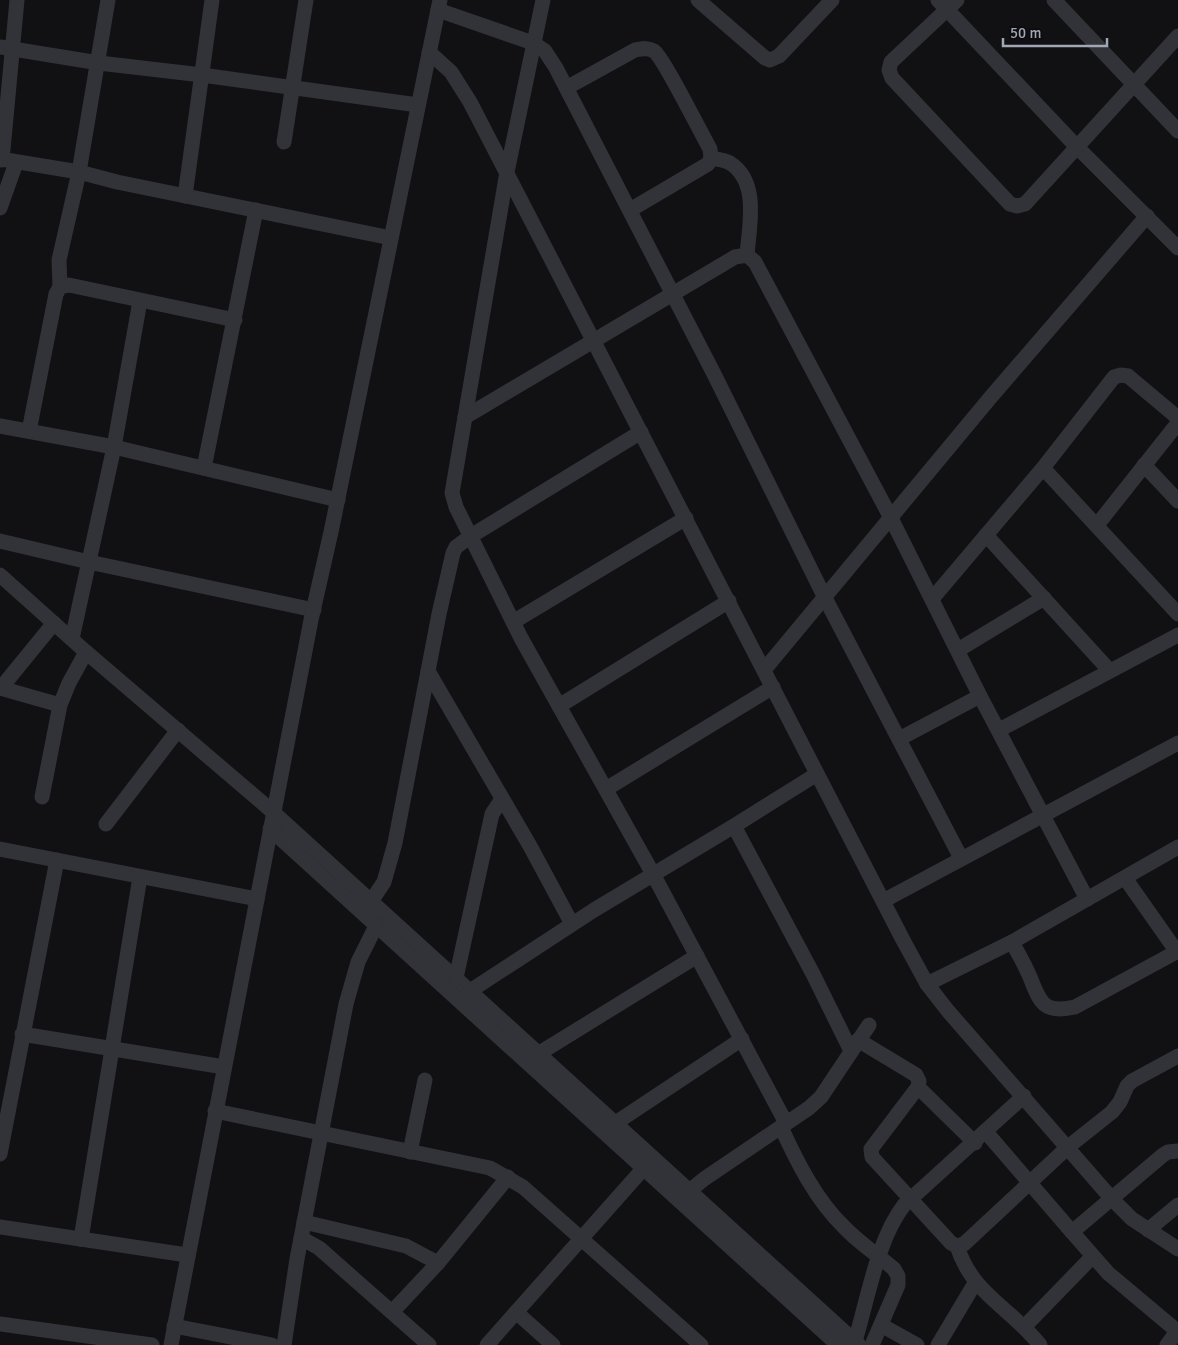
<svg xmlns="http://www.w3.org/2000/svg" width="1178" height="1345" viewBox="0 0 1178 1345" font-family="Signika,sans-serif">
	<rect width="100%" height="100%" fill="#111113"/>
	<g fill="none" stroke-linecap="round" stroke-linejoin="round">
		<g stroke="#323338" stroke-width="15">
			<path d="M543,0L507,172L452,493L456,507L521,638L653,874L786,1123"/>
			<path d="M698,0L765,58L770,60L779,56L832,0"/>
			<path d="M938,0L1077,147L1178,248"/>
			<path d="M957,0L891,62L889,70L892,78L1010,204L1017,206L1025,204L1178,36"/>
			<path d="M1054,0L1178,131"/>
			<path d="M438,10L533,43L545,51L556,68L715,376L824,596L961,858"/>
			<path d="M0,47L99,63L202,75L418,105"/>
			<path d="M429,52L451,72L470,102L903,940L927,984L948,1011L1112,1199L1132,1219L1178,1249"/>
			<path d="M568,87L635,50C642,49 647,47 654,51C663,57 701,133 710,149L711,158L708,164L630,210"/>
			<path d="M284,142L306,0"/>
			<path d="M711,158C717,159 725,160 730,163C760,182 749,227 747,255"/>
			<path d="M0,159L79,172L117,182L391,238"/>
			<path d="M2,160L17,0"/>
			<path d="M185,196L212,0"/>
			<path d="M0,208L16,163"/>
			<path d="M60,287L59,260L79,172L108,0"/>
			<path d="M465,417L735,257L747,255L755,262L891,518L980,696L1087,899"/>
			<path d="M0,426L114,447L338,500"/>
			<path d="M29,431L56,294L60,287L69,285L235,320"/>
			<path d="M1144,465L1178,501"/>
			<path d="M204,468L256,210"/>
			<path d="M1043,468L1178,614"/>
			<path d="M1097,525L1178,423"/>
			<path d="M986,535L1110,671"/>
			<path d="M0,541L89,562L314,610"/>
			<path d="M0,575L86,652L273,812L859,1345"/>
			<path d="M932,599L1043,468L1114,377L1121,375L1128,376L1178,418"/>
			<path d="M513,622L686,518"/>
			<path d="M72,639L114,447L140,301"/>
			<path d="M958,650L1044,598"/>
			<path d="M764,670L990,398L1147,216"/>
			<path d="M428,671L530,846L572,924"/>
			<path d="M0,688L60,705L69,683L86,652"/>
			<path d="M1,688L54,623"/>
			<path d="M559,706L729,601"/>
			<path d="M999,730L1178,635"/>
			<path d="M899,739L980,696"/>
			<path d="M606,789L773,687"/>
			<path d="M42,797L60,705"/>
			<path d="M106,824L178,730"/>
			<path d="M734,826L813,974L851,1051"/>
			<path d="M270,829L838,1345"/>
			<path d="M0,849L257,899"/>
			<path d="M1125,878L1177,952"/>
			<path d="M883,901L1178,743"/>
			<path d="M366,909L384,882L395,843L439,614L453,553L456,547L471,536L641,432"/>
			<path d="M1012,942C1018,953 1025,965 1030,977C1040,1003 1044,1014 1075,1007L1178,951"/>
			<path d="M456,978L492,814L502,799"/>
			<path d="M927,984L1012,942L1178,847"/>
			<path d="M470,991L594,910L734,826L817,774"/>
			<path d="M22,1034L224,1067"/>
			<path d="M858,1040L916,1075L919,1081L918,1087L871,1149L872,1157L951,1243L957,1246L964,1244L1068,1147L1112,1112L1120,1102L1127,1086L1132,1081L1178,1056"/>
			<path d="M538,1054L697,956"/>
			<path d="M918,1087L975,1143"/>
			<path d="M215,1111L490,1168L523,1187L701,1345"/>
			<path d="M614,1124L742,1039"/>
			<path d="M781,1127C797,1162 816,1200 844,1227C859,1243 878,1255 894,1269L898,1276V1285L872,1345"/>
			<path d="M986,1132L1072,1232L1163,1155L1168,1152L1178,1151"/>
			<path d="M410,1152L425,1080"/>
			<path d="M0,1154L57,860"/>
			<path d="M682,1197L704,1179L809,1108L821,1097L869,1025"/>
			<path d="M304,1222L406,1246L438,1263"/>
			<path d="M0,1227L187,1255"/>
			<path d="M1148,1230L1178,1205"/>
			<path d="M1072,1232L1108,1273L1177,1331"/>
			<path d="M301,1238L319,1248L429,1345"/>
			<path d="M81,1239L140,877"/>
			<path d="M957,1246C972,1294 1010,1307 1040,1345"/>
			<path d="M392,1312L438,1263L508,1177"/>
			<path d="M516,1312L553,1345"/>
			<path d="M0,1324L152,1345"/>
			<path d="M881,1325L917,1345"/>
			<path d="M174,1326L272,1345"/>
			<path d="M1025,1326L1092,1257"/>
			<path d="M171,1345L311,620L331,532L440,0"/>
			<path d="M284,1345L297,1259L346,1004L358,962L376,926"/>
			<path d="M487,1345L643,1169"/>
			<path d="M852,1345L855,1341C868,1299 877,1240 904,1205L1024,1096"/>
			<path d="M938,1345L975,1283"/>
			<path d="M1167,1345L1178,1330"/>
		</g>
	</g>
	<path d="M1003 38v8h104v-8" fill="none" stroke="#a2a6b5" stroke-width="2.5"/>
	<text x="1010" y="38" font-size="15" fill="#a2a6b5" stroke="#0d0c0e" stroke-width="4" paint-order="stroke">50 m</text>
</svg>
